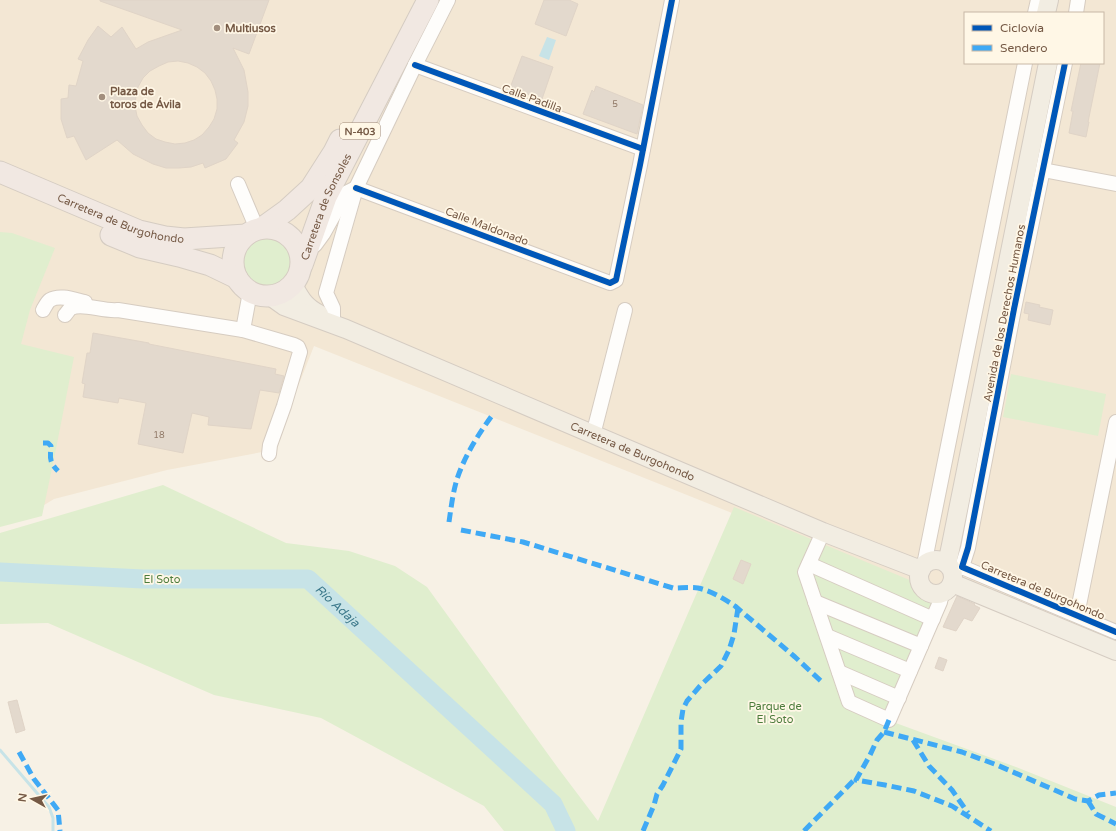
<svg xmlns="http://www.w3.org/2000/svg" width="1116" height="831" viewBox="0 0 1116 831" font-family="'Varela Round',sans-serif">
	<rect width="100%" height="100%" fill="#f7f1e5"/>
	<path fill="#f3e7d4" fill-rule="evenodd" d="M0,0H1116V660L951,588L939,598L792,536L742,517L314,346L273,450L167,470L54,499L36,510L0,517ZM965,13H1103V63H965Z"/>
	<g fill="#e0eece">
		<path d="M0,232L12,233L55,248L30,310L21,344L74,357L55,454L42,516L0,527Z"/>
		<circle cx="268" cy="262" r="26"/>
		<path d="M1011,374L1106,394L1098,436L1003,417Z"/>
		<path d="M163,485L286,543L349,551L395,566L427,587L558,768L598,821L734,507L912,581C918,592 927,596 938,602L944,597H949L893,722L1016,767L1116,807V831H504L484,806L321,718L214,695L48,623L0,624V533Z"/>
	</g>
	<path fill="#c7e3e7" d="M547,37L556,40L549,60L539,56Z"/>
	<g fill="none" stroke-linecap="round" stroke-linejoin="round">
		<path stroke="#c7e3e7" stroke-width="3" d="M0,750L49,807L53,818V831"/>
		<path stroke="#c7e3e7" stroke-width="19" id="s1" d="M0,572L143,579H308L553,804L566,831"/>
	</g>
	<g fill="#e3d9cd" stroke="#e0d4c7" fill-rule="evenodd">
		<path d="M100,0H269L249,54L233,48L244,70L248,92V106L244,122L234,140L238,143L226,159L205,168L203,163L191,167L179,168H166L153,164L133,154L117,140L86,160L74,136L67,138L61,119V99L68,98L69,85L76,86L83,61L78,59L88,40L98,26L111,37L122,27L136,49L148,42L182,30L100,1ZM178,61L188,63L197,67L205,73L211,81L215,90L217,99V109L214,119L209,127L202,135L194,140L185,143L175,144L165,142L156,139L148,133L142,125L137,116L135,106L136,96L138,87L143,78L150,71L159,66L168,62Z"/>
		<path d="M544,0H569L578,4L566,36L535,24Z"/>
		<path d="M522,56L553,67L542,99L510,88Z"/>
		<path d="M1081,63H1100L1088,122H1089L1086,137L1069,133L1073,111H1071Z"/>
		<path d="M596,86L643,105L637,134L583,114L592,90L594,92Z"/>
		<path d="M1026,302L1040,305L1039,307L1053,310L1050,325L1028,320L1029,314L1024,313Z"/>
		<path d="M93,333L149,343V344L276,369L275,374L284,376L279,393L260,390L251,429L208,425L209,417L192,413L183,453L138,444L146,403L119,398L118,403L83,397L85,384L82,383L87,353H90Z"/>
		<path d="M741,560L751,564L743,584L733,579Z"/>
		<path d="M957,596L975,604L974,605L980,608L972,621L964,618L956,631L943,627Z"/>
		<path d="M939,657L947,660L943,671L935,668Z"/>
		<path d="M17,700L25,730L16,733L8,702Z"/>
	</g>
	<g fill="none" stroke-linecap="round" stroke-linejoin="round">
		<defs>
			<g id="minor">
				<path d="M1035,13L1038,0"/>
				<path d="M1076,13L1078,0"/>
				<path d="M415,65L643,149"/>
				<path d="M1043,170L1116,184"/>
				<path d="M238,184L257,229"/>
				<path d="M356,188L610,283L616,280L640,165L672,0"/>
				<path d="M315,245L323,234L346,193L354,189"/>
				<path d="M43,310C45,307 47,302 50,300C60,294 75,300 85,302"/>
				<path d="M65,315C67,313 69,309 71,308C82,302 104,312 118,310L243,330L294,345L298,347L300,352L284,406L270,445L269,454"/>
				<path d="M333,322V308L326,293L356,188L415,65L448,0"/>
				<path d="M243,330L250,292"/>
				<path d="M593,435L625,310"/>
				<path d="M823,532L805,572L849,702L889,720L940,602L942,593"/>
				<path d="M809,564L933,619"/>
				<path d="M924,565L1025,63"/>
				<path d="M962,567L1116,632"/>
				<path d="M952,572L962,567L968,548L1014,309L1065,63"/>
				<path d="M815,602L921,646"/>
				<path d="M1077,615L1116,422"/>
				<path d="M827,636L910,671"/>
				<path d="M839,672L899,698"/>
			</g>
			<g id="major">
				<path d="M1046,13L1049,0"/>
				<path d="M293,285C301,299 304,306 319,314"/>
				<path id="s2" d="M270,296L284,306L346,329L644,456L823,532L921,570"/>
				<circle cx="936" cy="577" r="17"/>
				<path d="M947,564L951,545L1048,63"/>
				<path d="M952,583L1116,651"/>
			</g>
			<g id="highway">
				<path id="s3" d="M0,172L139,231L165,237L184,239L246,235"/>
				<circle cx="267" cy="262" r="34"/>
				<path d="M262,228L287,210L311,188L334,152L340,140"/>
				<path d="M111,235L140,247L179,256L210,265L237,278"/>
				<path id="s4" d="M302,265L326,197L428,0"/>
			</g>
		</defs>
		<use href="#minor" stroke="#d6ccc1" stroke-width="16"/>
		<use href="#major" stroke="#d5ccc2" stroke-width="20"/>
		<use href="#highway" stroke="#d5ccc2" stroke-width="23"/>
		<use href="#minor" stroke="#fefdfb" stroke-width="14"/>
		<use href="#major" stroke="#f2ede2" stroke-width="18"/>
		<use href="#highway" stroke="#f1e8e2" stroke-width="21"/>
		<g stroke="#3fa9f5" stroke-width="5" stroke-dasharray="10 5" stroke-linecap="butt">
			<path d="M43,443H48L51,446C50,458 49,462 58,471"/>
			<path d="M449,522C451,508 453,492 457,479C465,455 479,433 494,413"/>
			<path d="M461,530L523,542L673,588C681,588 690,587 698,588C712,591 724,599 735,606L795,657L823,683"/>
			<path d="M889,720L884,732L877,740L870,755L856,780L885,785L914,791L952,806L991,831"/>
			<path d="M884,732L962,752L997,765L1075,799L1088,801L1099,795L1116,793"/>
			<path d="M913,740L929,766L952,790L968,813"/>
			<path d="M19,752L34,779L58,810L60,831"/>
			<path d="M1088,801L1096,814L1116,824"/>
			<path d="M643,831L654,805L657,794L663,785L681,749V722L683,709L687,701L700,686L721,666L729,650L734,634L738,608"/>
			<path d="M804,831L855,779"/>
		</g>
		<defs>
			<g id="cycleway">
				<path d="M1065,63L1014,309L968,548L962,567L1116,632"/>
				<path d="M415,65L643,149"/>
				<path d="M356,188L610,283L616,280L640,165L672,0"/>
			</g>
		</defs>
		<use href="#cycleway" stroke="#fff7e6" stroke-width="8"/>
		<use href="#cycleway" stroke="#0057b8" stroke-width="6"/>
	</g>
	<g fill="#a28e7d" stroke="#fff7e6" stroke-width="1.5">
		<circle cx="217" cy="28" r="4"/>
		<circle cx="102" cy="97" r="4"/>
	</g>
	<g text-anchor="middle" stroke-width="3.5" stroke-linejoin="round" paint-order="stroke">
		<g font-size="9" fill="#927b69">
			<text x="615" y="107">5</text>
			<text x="159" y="438">18</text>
		</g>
		<rect fill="#fff7e6" stroke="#9e8875" stroke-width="1" x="340" y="123" width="40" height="16" rx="3"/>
		<g font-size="10" font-weight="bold" fill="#755945">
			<text x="360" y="135">N-403</text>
		</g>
		<g font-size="11" font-weight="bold" fill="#755945" stroke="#fff7e6" text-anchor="start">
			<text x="225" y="32">Multiusos</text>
			<text x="110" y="95">Plaza de<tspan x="110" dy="13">toros de Ávila</tspan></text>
		</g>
		<g font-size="11" fill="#755945" stroke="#fff7e6">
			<text transform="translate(532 98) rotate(20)" y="4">Calle Padilla</text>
			<text dy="4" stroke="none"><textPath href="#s4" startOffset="63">Carretera de Sonsoles</textPath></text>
			<text dy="4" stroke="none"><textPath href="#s3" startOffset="130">Carretera de Burgohondo</textPath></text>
			<text transform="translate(487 226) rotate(21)" y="4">Calle Maldonado</text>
			<text transform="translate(1004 313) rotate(-79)" y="4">Avenida de los Derechos Humanos</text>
			<text dy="4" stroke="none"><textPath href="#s2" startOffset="395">Carretera de Burgohondo</textPath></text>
			<text transform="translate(1043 590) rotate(23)" y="4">Carretera de Burgohondo</text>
		</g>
		<g font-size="11" fill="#4c7c3c" stroke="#fff7e6">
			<text x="162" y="583">El Soto</text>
			<text x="775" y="710">Parque de<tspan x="775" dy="13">El Soto</tspan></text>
		</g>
		<g font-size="12" font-style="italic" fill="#3d798b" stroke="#fff7e6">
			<text dy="4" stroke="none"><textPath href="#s1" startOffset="348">Río Adaja</textPath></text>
		</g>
	</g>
	<rect x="964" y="12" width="140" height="52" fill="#fff7e6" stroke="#c8b8a6"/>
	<rect x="972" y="25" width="20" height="6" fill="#0057b8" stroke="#c8b8a6"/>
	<text x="1000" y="32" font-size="12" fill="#755945">Ciclovía</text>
	<rect x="972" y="45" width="20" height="6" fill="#3fa9f5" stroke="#c8b8a6"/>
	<text x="1000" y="52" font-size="12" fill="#755945">Sendero</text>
	<g transform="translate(32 799) rotate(278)" stroke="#fff7e6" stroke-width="3" paint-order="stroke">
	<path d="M0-3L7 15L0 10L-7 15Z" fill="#755945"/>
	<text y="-6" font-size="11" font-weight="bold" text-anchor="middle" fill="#755945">N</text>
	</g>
</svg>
